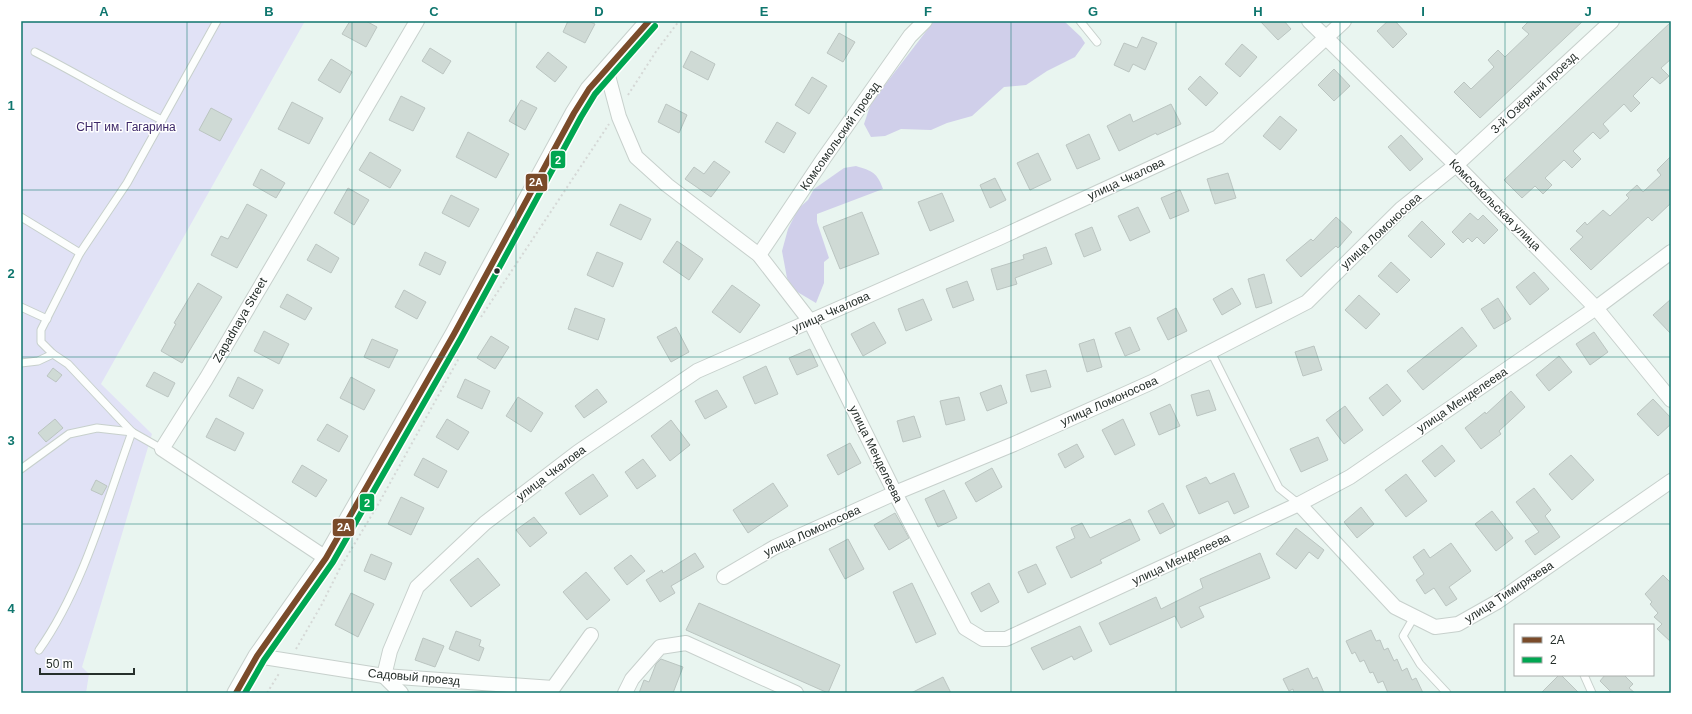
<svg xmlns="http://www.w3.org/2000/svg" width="1692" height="714" viewBox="0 0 1692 714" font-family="Arial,sans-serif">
	<rect width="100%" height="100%" fill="#e9f5f0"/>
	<path fill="#e1e2f6" d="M21,21H305L101,384L152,434L82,667L89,674L86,693H21Z"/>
	<g fill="#d0cfea">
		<path d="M934,21H1064L1081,37L1085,43L1075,57L1047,71L1026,85L1004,87L972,116L947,123L931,130L901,129L885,136L871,137L864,124L871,103Z"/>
		<path d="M856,166C872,171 877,172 883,189L817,214V222L829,258L824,262V283L816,303L794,290L787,278L782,251L788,229L798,209L808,200L814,189L844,168Z"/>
	</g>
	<g fill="#cfdad5" stroke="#bbc5c1">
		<path d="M350,21H366L377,27L366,47L342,34Z"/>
		<path d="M568,21H588L595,24L585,43L563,32Z"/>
		<path d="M1260,21H1284L1291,29L1278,40Z"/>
		<path d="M1388,21H1395L1407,34L1393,48L1377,31Z"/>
		<path d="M1529,21H1583L1480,118L1454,92L1464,82L1471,89L1494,67L1488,60L1498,50L1505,57L1529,34L1522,28Z"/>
		<path d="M1671,22V59L1661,68L1669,76L1660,84L1652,77L1633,96L1640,103L1631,112L1624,104L1603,124L1609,131L1600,139L1593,132L1573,151L1581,159L1572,168L1564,160L1545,178L1552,185L1543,194L1535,186L1522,198L1504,180Z"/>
		<path d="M839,33L855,42L843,62L827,53Z"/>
		<path d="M1142,37L1157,43L1145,70L1133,64L1129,72L1114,65L1124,43L1137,48Z"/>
		<path d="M1242,44L1257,57L1240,77L1225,64Z"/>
		<path d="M430,48L451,61L443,74L422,61Z"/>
		<path d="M691,51L715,64L708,80L683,67Z"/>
		<path d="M548,52L567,67L555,82L536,67Z"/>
		<path d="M331,59L352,72L340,93L318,80Z"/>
		<path d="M1334,69L1350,86L1334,101L1318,85Z"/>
		<path d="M1200,76L1218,93L1206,106L1188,89Z"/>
		<path d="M812,77L827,86L809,114L795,105Z"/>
		<path d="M401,96L425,108L413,131L389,120Z"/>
		<path d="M521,100L537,108L525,130L509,121Z"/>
		<path d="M292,102L323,118L309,144L278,129Z"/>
		<path d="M666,104L687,115L679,133L658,122Z"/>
		<path d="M1171,104L1181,124L1157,135L1156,133L1119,151L1107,126L1130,114L1133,122Z"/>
		<path d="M211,108L232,119L220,141L199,130Z"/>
		<path d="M1280,116L1297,130L1280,150L1263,136Z"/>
		<path d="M777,122L796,133L784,153L765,142Z"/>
		<path d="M468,132L509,154L496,178L456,157Z"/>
		<path d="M1089,134L1100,159L1077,169L1066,145Z"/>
		<path d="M1401,135L1423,159L1410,171L1388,147Z"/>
		<path d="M370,152L401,170L390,188L359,170Z"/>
		<path d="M1038,153L1051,180L1030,190L1017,163Z"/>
		<path d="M1671,156V203L1652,221L1648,217L1591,270L1570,249L1583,237L1576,231L1585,222L1587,225L1603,210L1610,216L1629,198L1626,195L1637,185L1643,192L1661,175L1657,170Z"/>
		<path d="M714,161L730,172L711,197L685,179L694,167L704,174Z"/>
		<path d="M261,169L285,183L276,198L253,185Z"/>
		<path d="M1228,173L1236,198L1215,204L1207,179Z"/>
		<path d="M995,178L1006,200L990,208L980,185Z"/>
		<path d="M348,188L369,200L354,225L334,213Z"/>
		<path d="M1180,190L1189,211L1170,219L1161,198Z"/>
		<path d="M942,193L954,221L930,231L918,202Z"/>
		<path d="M451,195L479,209L469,227L442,213Z"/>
		<path d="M247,204L267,215L237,268L211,255L221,236L228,239Z"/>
		<path d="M620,204L651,219L641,240L610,225Z"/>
		<path d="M1138,207L1150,232L1130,241L1118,216Z"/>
		<path d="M862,212L879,254L840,269L823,227Z"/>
		<path d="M1470,213L1478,220L1483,215L1498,230L1484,244L1477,237L1472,242L1468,238L1463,243L1452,232Z"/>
		<path d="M1336,217L1352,232L1338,248L1336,246L1301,277L1286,260L1311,239L1313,241Z"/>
		<path d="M1422,221L1445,244L1431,258L1408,236Z"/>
		<path d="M1092,227L1101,250L1084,257L1075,234Z"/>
		<path d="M677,241L703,259L689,280L663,262Z"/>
		<path d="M316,244L339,258L331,273L307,260Z"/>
		<path d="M1046,247L1052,264L1015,278L1017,284L997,290L991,269L1024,259L1023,255Z"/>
		<path d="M425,252L446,262L440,275L419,265Z"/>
		<path d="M597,252L623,263L613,287L587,275Z"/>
		<path d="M1391,262L1410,280L1397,293L1378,276Z"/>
		<path d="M1534,272L1549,289L1530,305L1516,287Z"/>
		<path d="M1264,274L1272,303L1256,308L1248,279Z"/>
		<path d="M967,281L974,300L953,308L946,289Z"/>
		<path d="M198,283L222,297L182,363L161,351L176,324L174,323Z"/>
		<path d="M732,285L760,305L740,333L712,312Z"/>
		<path d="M1232,288L1241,304L1222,315L1213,299Z"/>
		<path d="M404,290L426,302L417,319L395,307Z"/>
		<path d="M287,294L312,308L305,320L280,307Z"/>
		<path d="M1359,295L1380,314L1366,329L1345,310Z"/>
		<path d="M1498,298L1511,319L1494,329L1481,309Z"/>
		<path d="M923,299L932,320L906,331L898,309Z"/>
		<path d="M1671,299V334L1653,315Z"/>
		<path d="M575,308L605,319L598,340L568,329Z"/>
		<path d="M1176,308L1187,331L1168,340L1157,318Z"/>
		<path d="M874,322L886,343L863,356L851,334Z"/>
		<path d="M676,327L689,352L671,362L657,337Z"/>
		<path d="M1130,327L1140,350L1125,356L1115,333Z"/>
		<path d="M1462,327L1477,346L1423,390L1407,371Z"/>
		<path d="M264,331L289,344L279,364L254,351Z"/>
		<path d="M1594,332L1608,352L1590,365L1576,344Z"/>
		<path d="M491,336L509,347L495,369L477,358Z"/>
		<path d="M372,339L398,350L389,368L364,357Z"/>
		<path d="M1094,339L1102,367L1087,372L1079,344Z"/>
		<path d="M1314,346L1322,370L1303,376L1295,352Z"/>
		<path d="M810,349L818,366L797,375L789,358Z"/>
		<path d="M1559,356L1572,372L1549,391L1536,375Z"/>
		<path d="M766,366L778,394L755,404L743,377Z"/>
		<path d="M53,368L62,375L56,382L47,376Z"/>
		<path d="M1046,370L1051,387L1031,392L1026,375Z"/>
		<path d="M154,372L175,383L168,397L146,386Z"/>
		<path d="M238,377L263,390L253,409L229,396Z"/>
		<path d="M351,377L375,390L364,410L340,398Z"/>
		<path d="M465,379L490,391L482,409L457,397Z"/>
		<path d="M1387,384L1401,401L1383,416L1369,398Z"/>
		<path d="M1001,385L1007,403L987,411L980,393Z"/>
		<path d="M597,389L607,402L584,418L575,406Z"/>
		<path d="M717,390L727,407L705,419L695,401Z"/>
		<path d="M1209,390L1216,410L1197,416L1191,395Z"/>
		<path d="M1511,391L1525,407L1499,431L1501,434L1481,449L1465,428L1485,412L1486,414Z"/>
		<path d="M518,397L543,413L531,432L506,416Z"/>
		<path d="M959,397L965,420L946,425L940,401Z"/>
		<path d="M1653,399L1671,418V424L1658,436L1637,414Z"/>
		<path d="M1170,404L1180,426L1159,435L1150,413Z"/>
		<path d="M1345,406L1363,430L1344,444L1326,420Z"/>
		<path d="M914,416L921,437L903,442L897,421Z"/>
		<path d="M216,418L244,433L235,451L206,437Z"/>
		<path d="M55,419L63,428L46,442L38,433Z"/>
		<path d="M447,419L469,432L458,450L436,437Z"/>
		<path d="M1123,419L1135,445L1115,455L1102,430Z"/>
		<path d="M671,420L690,445L670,461L651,436Z"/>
		<path d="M327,424L348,436L339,452L317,440Z"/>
		<path d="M1318,437L1328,460L1301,472L1290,449Z"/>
		<path d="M850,443L861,463L838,475L827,455Z"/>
		<path d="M1077,444L1084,457L1065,468L1058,454Z"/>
		<path d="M1442,445L1455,461L1435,477L1422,461Z"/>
		<path d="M1571,455L1594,480L1572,500L1549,474Z"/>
		<path d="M423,458L447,471L438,488L414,475Z"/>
		<path d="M643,459L656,476L637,489L625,472Z"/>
		<path d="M302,465L327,480L316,497L292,482Z"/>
		<path d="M992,468L1002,487L976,502L965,483Z"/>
		<path d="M1234,473L1249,507L1234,514L1228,501L1199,514L1186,486L1206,477L1210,484Z"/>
		<path d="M593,474L608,496L580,515L565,493Z"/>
		<path d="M1406,474L1427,501L1406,517L1385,490Z"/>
		<path d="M96,480L107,486L102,495L91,490Z"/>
		<path d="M773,483L788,506L748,533L733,510Z"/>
		<path d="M1534,488L1551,510L1545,516L1560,537L1535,555L1525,541L1539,532L1516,502Z"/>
		<path d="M944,490L957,518L938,527L925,499Z"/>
		<path d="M401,497L424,508L411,535L388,524Z"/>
		<path d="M1163,503L1175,526L1160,534L1148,511Z"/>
		<path d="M1361,507L1374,524L1357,538L1344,522Z"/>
		<path d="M1492,511L1513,538L1496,551L1475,524Z"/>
		<path d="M895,513L909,538L889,550L874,525Z"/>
		<path d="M534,517L547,533L530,547L516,530Z"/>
		<path d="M1130,519L1140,540L1100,560L1102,563L1071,578L1056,547L1075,538L1071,528L1082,523L1090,538Z"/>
		<path d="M1296,528L1324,550L1318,559L1309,552L1296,569L1276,554Z"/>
		<path d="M848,539L864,569L845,579L829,549Z"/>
		<path d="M1451,543L1471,571L1449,587L1457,599L1446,606L1434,588L1425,594L1416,580L1424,574L1413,557L1424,549L1430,558Z"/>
		<path d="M695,553L704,567L671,586L675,593L660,602L646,580L662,570L663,573Z"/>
		<path d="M1260,553L1270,578L1199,607L1204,617L1181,628L1175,616L1110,645L1099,623L1156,597L1161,609L1203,588L1200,579Z"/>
		<path d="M371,554L392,563L385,580L364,571Z"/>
		<path d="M631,555L645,571L627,585L614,568Z"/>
		<path d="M478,558L500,585L471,607L450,580Z"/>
		<path d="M1036,564L1046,584L1028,593L1018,572Z"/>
		<path d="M586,572L610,600L587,620L563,592Z"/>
		<path d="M1663,575L1671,583V642L1657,629L1662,624L1654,617L1658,613L1650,604L1652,602L1645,594Z"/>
		<path d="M912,583L936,634L916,643L893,592Z"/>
		<path d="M989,583L999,602L981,612L971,593Z"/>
		<path d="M351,593L374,604L358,637L335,625Z"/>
		<path d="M699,603L840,665L828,693L686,630Z"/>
		<path d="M1080,626L1092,651L1074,660L1072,656L1043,670L1031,648Z"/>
		<path d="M1371,630L1376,641L1380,640L1384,650L1388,648L1394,661L1397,659L1402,671L1407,668L1412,680L1416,678L1423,693H1388L1383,681L1378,683L1373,672L1370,673L1364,660L1360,662L1355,652L1352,654L1346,641Z"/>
		<path d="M456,631L481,640L479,646L484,648L479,661L449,649Z"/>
		<path d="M423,638L444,646L435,667L415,660Z"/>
		<path d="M661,659L683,667L673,693H639L644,680L649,682L656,664Z"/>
		<path d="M1308,668L1313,679L1317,677L1324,693H1294L1293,689L1289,691L1283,679Z"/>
		<path d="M1559,675H1561L1579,693H1541Z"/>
		<path d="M1605,675H1624L1633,684L1629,688L1635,693H1612L1600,681Z"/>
		<path d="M943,677L951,693H911Z"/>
	</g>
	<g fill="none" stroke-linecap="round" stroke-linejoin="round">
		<defs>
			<g id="service">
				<path d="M1080,21L1097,42"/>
				<path d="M35,52C78,74 119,99 162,120"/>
				<path d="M21,217L80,253"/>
				<path d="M21,307L47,319"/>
				<path d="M1211,352L1279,488L1299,504"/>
				<path d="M21,363L38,361L53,354"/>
				<path d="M162,449L132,432L68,364L53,354L41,342V330L80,253L127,183L217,21"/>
				<path d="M21,469L69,434L97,428L132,432C106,503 83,588 39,650"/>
				<path d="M1414,617L1403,636L1420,664L1447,693"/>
				<path d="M1584,675L1592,693"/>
			</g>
			<g id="minor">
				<path d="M1309,21L1456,165L1596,308L1671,400"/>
				<path d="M606,68L619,117L636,157L667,185L759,255L810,321L895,493L965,628L983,639H1006L1299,504L1350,477L1596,308L1671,252"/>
				<path d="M759,255L824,158L910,36L925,21"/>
				<path d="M1299,504L1395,607L1435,627L1458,624L1497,602L1671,481"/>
				<path d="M326,558L162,449L206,379L417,21"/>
				<path d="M724,577L775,547L895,493L1014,444L1152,382L1307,302L1401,209L1456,165L1612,21"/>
				<path d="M257,656L384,676L553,688L591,635"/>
				<path d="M401,693L384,676L390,651L417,587L485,523L578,452L697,371L999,238L1218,137L1344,21"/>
				<path d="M625,693L632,679L660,647L686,643L796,693"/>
			</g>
			<path id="tertiary" d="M236,693L257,656L326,558L454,334L574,113L589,89L649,21"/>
		</defs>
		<use href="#service" stroke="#c7d0cc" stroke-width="9"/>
		<use href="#minor" stroke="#c7d0cc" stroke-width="16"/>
		<use href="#tertiary" stroke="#c7d0cc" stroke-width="19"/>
		<g stroke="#d5d8d6" stroke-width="2" stroke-dasharray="2 3" stroke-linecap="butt">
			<path d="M628,95L657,50L679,21"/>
			<path d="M481,317L609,124"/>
			<path d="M296,649L322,604L340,568L379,503L459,358"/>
			<path d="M267,693L280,672"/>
		</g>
		<use href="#service" stroke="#fcfefd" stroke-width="7"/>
		<use href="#minor" stroke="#fcfefd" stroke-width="14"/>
		<use href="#tertiary" stroke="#fcfefd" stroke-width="17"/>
		<defs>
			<path id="bus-1" d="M236,693L257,656L326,558L454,334L574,113L589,89L649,21"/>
			<path id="bus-2" d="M245,693L264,660L333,562L461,338L581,117L595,94L655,26"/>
		</defs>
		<use href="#bus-1" stroke="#fff" stroke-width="9"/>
		<use href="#bus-2" stroke="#fff" stroke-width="9"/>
		<use href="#bus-1" stroke="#7a4b2a" stroke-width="6"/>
		<use href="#bus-2" stroke="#00a651" stroke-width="6"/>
	</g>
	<path fill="none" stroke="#0f766e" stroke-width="1" stroke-opacity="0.55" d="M187,21V693M352,21V693M516,21V693M681,21V693M846,21V693M1011,21V693M1176,21V693M1340,21V693M1505,21V693M21,190H1671M21,357H1671M21,524H1671"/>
	<circle fill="#262f2b" stroke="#fff" stroke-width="1.5" cx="497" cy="271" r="3.5"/>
	<g text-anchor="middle" stroke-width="3" stroke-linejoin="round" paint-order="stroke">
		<g font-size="12" fill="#262f2b" stroke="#fff">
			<text transform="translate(1534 93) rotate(-43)" y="4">3-й Озёрный проезд</text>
			<text transform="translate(840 136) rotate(-55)" y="4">Комсомольский проезд</text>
			<text transform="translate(1126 179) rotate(-25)" y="4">улица Чкалова</text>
			<text transform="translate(1495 205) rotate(45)" y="4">Комсомольская улица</text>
			<text transform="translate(1381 231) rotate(-43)" y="4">улица Ломоносова</text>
			<text transform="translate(831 312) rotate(-24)" y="4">улица Чкалова</text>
			<text transform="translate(240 320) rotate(-60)" y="4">Zapadnaya Street</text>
			<text transform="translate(1462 400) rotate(-34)" y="4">улица Менделеева</text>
			<text transform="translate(1109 401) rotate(-24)" y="4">улица Ломоносова</text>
			<text transform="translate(876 454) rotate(64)" y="4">улица Менделеева</text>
			<text transform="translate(551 473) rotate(-37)" y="4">улица Чкалова</text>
			<text transform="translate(812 531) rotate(-25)" y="4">улица Ломоносова</text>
			<text transform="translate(1181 559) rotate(-25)" y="4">улица Менделеева</text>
			<text transform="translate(1509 592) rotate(-33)" y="4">улица Тимирязева</text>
			<text transform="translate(414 677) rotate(5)" y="4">Садовый проезд</text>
		</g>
		<g font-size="12" fill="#3e2969" stroke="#fff">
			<text x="126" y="131">СНТ им. Гагарина</text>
		</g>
	</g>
	<g stroke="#fff" stroke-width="1.5">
		<rect x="550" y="150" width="16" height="19" rx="4" fill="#00a651"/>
		<rect x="525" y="173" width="23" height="19" rx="4" fill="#7a4b2a"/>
		<rect x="359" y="493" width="16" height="19" rx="4" fill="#00a651"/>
		<rect x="332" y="518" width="23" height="19" rx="4" fill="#7a4b2a"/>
	</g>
	<g font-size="11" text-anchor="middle" font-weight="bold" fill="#fff">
		<text x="558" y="164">2</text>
		<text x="536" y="186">2А</text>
		<text x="367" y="507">2</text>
		<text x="344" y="531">2А</text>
	</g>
	<rect width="1692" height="714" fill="none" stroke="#ffffff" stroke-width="44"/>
	<rect x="1514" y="624" width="140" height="52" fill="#ffffff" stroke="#a8acaa"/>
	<rect x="1522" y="637" width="20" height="6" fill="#7a4b2a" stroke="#a8acaa"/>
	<text x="1550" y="644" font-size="12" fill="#262f2b">2А</text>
	<rect x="1522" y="657" width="20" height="6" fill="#00a651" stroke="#a8acaa"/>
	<text x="1550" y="664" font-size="12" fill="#262f2b">2</text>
	<path d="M40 668v6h94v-6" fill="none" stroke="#262f2b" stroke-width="2"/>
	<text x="46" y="668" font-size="12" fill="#262f2b" stroke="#ffffff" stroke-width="3" paint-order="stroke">50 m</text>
	<rect x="22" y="22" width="1648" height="670" fill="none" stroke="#0f766e" stroke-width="1.5"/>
	<g font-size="13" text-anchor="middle" font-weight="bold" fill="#0f766e">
		<text x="104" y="16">A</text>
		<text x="269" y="16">B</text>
		<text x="434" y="16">C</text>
		<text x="599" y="16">D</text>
		<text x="764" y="16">E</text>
		<text x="928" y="16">F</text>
		<text x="1093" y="16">G</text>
		<text x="1258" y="16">H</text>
		<text x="1423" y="16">I</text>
		<text x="1588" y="16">J</text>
		<text x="11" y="110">1</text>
		<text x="11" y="278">2</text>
		<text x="11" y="445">3</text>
		<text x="11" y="613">4</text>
	</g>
</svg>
